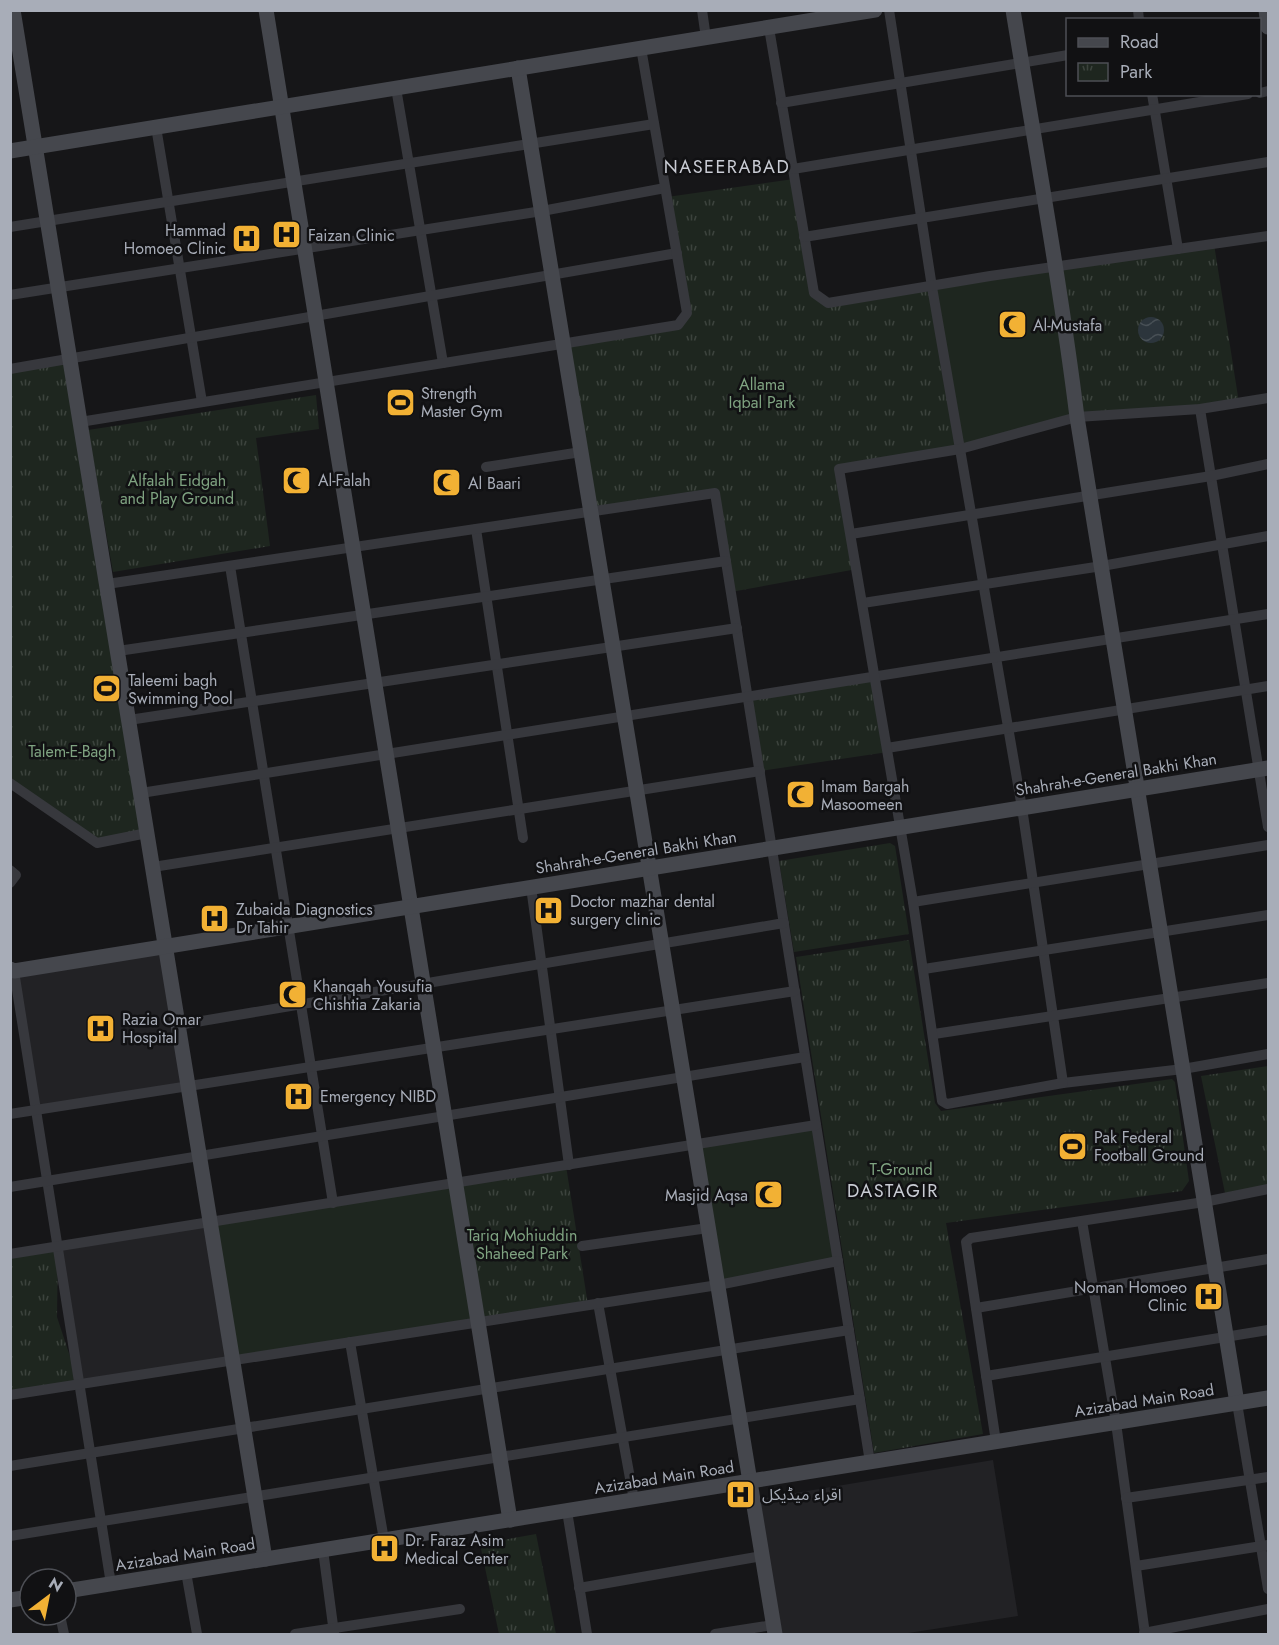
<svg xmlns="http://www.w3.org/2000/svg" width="1279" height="1645" viewBox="0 0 1279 1645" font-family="Jost,'Noto Sans Arabic',sans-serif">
	<defs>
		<pattern id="park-tufts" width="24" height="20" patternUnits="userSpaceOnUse" patternTransform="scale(1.5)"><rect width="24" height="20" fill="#1e261f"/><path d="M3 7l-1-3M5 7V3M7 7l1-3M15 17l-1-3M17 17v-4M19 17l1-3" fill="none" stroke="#3c433d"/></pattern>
		<pattern id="water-waves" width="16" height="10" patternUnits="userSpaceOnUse" patternTransform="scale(1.5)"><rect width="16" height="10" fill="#2c353c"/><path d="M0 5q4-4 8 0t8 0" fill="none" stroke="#485056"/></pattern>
	</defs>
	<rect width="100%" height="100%" fill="#161618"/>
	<g fill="#222225">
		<path d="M166,947L188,1085L36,1110L14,971Z"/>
		<path d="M211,1222L233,1361L79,1384L58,1247Z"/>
		<path d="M993,1460L1018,1616L902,1634H782L759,1499Z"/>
	</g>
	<g fill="#1e261f">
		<path d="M1054,268L1077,417L960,449L932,287Z"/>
		<path d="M816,1125L838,1261L718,1285L695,1144Z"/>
		<path d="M455,1183L478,1322L233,1361L211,1222Z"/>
	</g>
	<g fill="url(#park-tufts)">
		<path d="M794,179L820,299L932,287L960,449L839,469L857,569L731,592L715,493L591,511L563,343L677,325L684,318L667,197Z"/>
		<path d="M1214,244L1239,403L1077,417L1054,268Z"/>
		<path d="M70,359L147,833L97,843L11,783V369Z"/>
		<path d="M316,395L319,429L256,438L270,546L113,572L88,430Z"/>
		<path d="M876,676L888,752L760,771L748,697Z"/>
		<path d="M890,843L895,846L909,934L794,952L779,861Z"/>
		<path d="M909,940L935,1103L941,1111L1172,1079L1175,1082L1189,1181L1182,1191L946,1223L983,1434L874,1453L796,957Z"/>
		<path d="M1268,1066V1186L1225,1193L1201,1076Z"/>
		<path d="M566,1166L588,1305L478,1322L455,1183Z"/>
		<path d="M58,1247L57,1317L79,1384L11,1395V1254Z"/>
		<path d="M536,1534L556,1634H499L480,1544Z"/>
	</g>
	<circle fill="url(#water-waves)" cx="1151" cy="330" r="13"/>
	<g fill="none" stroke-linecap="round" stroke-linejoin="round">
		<g stroke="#37383d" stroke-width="10">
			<path d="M702,10L706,38"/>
			<path d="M889,10L932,287L1022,808L1063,1083L1183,1069L1268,1054"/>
			<path d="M1138,10L1139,20"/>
			<path d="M769,28L814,293L828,303L990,276L1268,236"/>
			<path d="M396,88L443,363"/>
			<path d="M1260,93L1268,91"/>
			<path d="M1152,94L1178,249"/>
			<path d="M781,103L1068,55"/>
			<path d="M156,127L202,402"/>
			<path d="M793,169L1248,94"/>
			<path d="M10,227L654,124"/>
			<path d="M804,237L1268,162"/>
			<path d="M10,295L542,211L665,188"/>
			<path d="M10,369L677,253"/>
			<path d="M1200,409L1268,827"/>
			<path d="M80,422L678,325L687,313L641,48"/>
			<path d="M486,467L581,452"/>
			<path d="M476,529L523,838"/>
			<path d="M851,534L1211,476L1268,464"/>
			<path d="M230,566L333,1203"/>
			<path d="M107,584L715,493L870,1462"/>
			<path d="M863,603L1102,566L1268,536"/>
			<path d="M118,651L726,561"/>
			<path d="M129,720L737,628"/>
			<path d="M887,748L1268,686"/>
			<path d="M10,783L97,843L147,833"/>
			<path d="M141,793L1268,614"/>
			<path d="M153,867L760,771"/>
			<path d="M10,870L16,875L10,883"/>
			<path d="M531,887L569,1165"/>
			<path d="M913,902L1268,845"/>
			<path d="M924,969L1268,915"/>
			<path d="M14,971L111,1584"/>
			<path d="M178,1025L784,923"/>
			<path d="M934,1034L1268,983"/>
			<path d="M1063,1083L947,1104L942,1101L913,902L839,469L960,449L1077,417L1200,409L1268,398"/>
			<path d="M10,1114L795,991"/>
			<path d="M10,1187L805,1057"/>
			<path d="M1082,1221L1116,1423L1145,1634"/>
			<path d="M582,1246L708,1228"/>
			<path d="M10,1254L816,1125"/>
			<path d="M598,1303L634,1500"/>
			<path d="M976,1308L1268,1259"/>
			<path d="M350,1342L384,1540"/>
			<path d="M986,1376L1268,1330"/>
			<path d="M10,1395L718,1285L838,1261"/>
			<path d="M1237,1403L1268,1589"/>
			<path d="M996,1442L966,1242L971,1238L1204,1202L1268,1189"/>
			<path d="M10,1466L849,1330"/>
			<path d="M1126,1498L1268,1477"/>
			<path d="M567,1511L587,1634"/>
			<path d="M10,1536L860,1399"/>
			<path d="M323,1550L334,1633"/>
			<path d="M1136,1566L1268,1545"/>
			<path d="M186,1572L197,1634"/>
			<path d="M579,1588L762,1556"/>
			<path d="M60,1615L64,1634"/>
			<path d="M1144,1633L1268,1609"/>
			<path d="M295,1634L460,1609"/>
			<path d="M715,1634L773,1625"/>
		</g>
		<g stroke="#45474d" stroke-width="15">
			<path d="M13,10L265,1559"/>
			<path d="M266,10L510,1520"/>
			<path d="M1013,10C1035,146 1060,281 1077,417L1237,1403"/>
			<path d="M1266,10L1268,27"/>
			<path d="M518,68L775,1634"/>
			<path d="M10,151L875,10"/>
			<path d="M10,969L14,971L1268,768"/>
			<path d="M66,1591L1268,1398"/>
			<path d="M10,1600L30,1597"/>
		</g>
	</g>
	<defs>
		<symbol id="hospital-square" viewBox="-11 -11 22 22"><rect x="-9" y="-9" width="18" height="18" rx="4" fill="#f2b134" stroke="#111113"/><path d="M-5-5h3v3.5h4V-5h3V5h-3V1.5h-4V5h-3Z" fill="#111"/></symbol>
		<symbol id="mosque-square" viewBox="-11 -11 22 22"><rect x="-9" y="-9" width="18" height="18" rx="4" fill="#f2b134" stroke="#111113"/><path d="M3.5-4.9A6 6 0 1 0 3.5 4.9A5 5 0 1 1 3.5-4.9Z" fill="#111"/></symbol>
		<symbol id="stadium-square" viewBox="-11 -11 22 22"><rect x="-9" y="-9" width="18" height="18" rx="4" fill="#f2b134" stroke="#111113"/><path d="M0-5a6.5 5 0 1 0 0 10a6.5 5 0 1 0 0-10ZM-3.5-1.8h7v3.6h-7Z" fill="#111"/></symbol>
	</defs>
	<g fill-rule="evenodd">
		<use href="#hospital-square" x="270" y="218" width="33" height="33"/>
		<use href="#hospital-square" x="230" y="222" width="33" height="33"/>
		<use href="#mosque-square" x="996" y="308" width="33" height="33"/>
		<use href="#stadium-square" x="384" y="386" width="33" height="33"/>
		<use href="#mosque-square" x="280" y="464" width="33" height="33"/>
		<use href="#mosque-square" x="430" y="466" width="33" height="33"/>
		<use href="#stadium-square" x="90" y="672" width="33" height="33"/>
		<use href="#mosque-square" x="784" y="778" width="33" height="33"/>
		<use href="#hospital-square" x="532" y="894" width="33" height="33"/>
		<use href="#hospital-square" x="198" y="902" width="33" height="33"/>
		<use href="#mosque-square" x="276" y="978" width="33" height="33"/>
		<use href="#hospital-square" x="84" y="1012" width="33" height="33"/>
		<use href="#hospital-square" x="282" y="1080" width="33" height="33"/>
		<use href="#stadium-square" x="1056" y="1130" width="33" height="33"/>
		<use href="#mosque-square" x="752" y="1178" width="33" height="33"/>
		<use href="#hospital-square" x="1192" y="1280" width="33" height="33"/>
		<use href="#hospital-square" x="724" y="1478" width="33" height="33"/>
		<use href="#hospital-square" x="368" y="1532" width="33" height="33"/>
	</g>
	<g text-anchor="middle" stroke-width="5" stroke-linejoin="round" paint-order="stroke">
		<g font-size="16" fill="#a8adb8" stroke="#111113" text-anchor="start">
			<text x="226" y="236" text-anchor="end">Hammad<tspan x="226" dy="18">Homoeo Clinic</tspan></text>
			<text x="308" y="241">Faizan Clinic</text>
			<text x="1033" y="331">Al-Mustafa</text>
			<text x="421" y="399">Strength<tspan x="421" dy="18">Master Gym</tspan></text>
			<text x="318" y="486">Al-Falah</text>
			<text x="468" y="489">Al Baari</text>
			<text x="128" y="686">Taleemi bagh<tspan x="128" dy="18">Swimming Pool</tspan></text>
			<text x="821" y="792">Imam Bargah<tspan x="821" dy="18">Masoomeen</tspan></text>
			<text x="570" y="907">Doctor mazhar dental<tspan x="570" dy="18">surgery clinic</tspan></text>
			<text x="236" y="915">Zubaida Diagnostics<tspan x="236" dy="18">Dr Tahir</tspan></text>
			<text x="313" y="992">Khanqah Yousufia<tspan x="313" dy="18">Chishtia Zakaria</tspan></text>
			<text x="122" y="1025">Razia Omar<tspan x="122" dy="18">Hospital</tspan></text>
			<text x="320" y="1102">Emergency NIBD</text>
			<text x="1094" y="1143">Pak Federal<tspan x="1094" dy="18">Football Ground</tspan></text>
			<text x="748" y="1201" text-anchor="end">Masjid Aqsa</text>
			<text x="1187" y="1293" text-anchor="end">Noman Homoeo<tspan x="1187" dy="18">Clinic</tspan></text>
			<text x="762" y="1500">اقراء میڈیکل</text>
			<text x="405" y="1546">Dr. Faraz Asim<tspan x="405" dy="18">Medical Center</tspan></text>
		</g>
		<g font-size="16" fill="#7fa381" stroke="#111113">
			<text x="762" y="390">Allama<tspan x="762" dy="18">Iqbal Park</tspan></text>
			<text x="177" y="486">Alfalah Eidgah<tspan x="177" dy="18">and Play Ground</tspan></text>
			<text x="72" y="757">Talem-E-Bagh</text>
			<text x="901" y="1175">T-Ground</text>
			<text x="522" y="1241">Tariq Mohiuddin<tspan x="522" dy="18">Shaheed Park</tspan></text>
		</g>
		<g font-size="16" fill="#a8adb8" stroke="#111113">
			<text transform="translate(1116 774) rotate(-9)" y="6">Shahrah-e-General Bakhi Khan</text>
			<text transform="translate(636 852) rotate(-9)" y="6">Shahrah-e-General Bakhi Khan</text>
			<text transform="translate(1144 1400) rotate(-9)" y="6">Azizabad Main Road</text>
			<text transform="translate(664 1477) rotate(-9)" y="6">Azizabad Main Road</text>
			<text transform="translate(185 1554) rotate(-9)" y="6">Azizabad Main Road</text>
		</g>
		<g font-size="18" letter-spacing="1.5" fill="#c9ccd4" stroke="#111113">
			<text x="727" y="173">NASEERABAD</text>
			<text x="893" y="1197">DASTAGIR</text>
		</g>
	</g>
	<rect width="1279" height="1645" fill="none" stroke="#a8adb8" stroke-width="24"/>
	<rect x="1066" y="18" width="195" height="78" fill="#111113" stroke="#4d4f55" stroke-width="1.5"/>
	<rect x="1078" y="38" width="30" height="9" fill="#45474d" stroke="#4d4f55" stroke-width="1.5"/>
	<text x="1120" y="48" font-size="18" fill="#a8adb8">Road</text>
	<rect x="1078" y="63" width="30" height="18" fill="url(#park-tufts)" stroke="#4d4f55" stroke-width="1.5"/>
	<text x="1120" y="78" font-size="18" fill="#a8adb8">Park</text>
	<g transform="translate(48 1597) rotate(32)"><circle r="28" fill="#111113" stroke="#4d4f55" stroke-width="1.5"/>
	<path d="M0-4.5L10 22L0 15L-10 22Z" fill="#f2b134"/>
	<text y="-9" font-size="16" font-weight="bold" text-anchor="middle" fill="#a8adb8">N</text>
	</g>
</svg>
